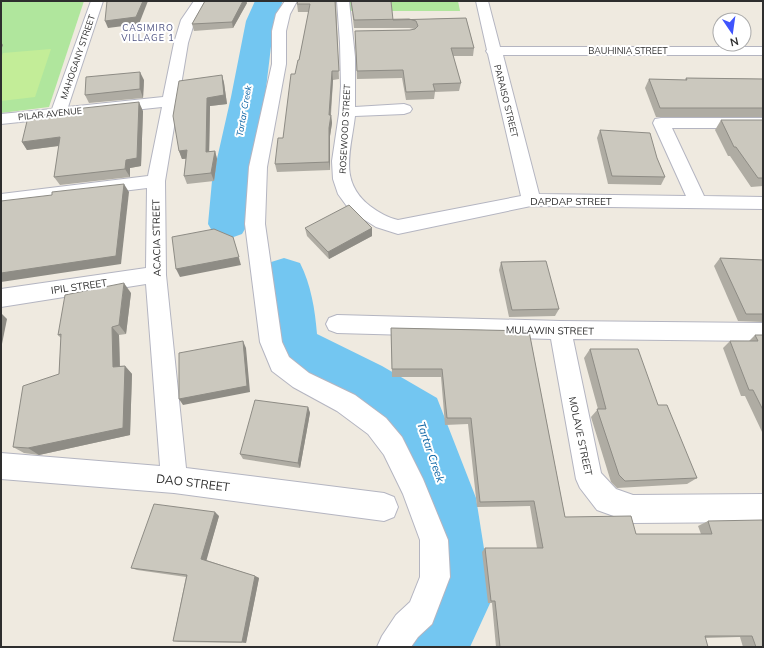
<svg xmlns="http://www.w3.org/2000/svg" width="764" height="648" viewBox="0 0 764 648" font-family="Mulish,sans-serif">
	<rect width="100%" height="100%" fill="#efeae0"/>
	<g fill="#b0e69d">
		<path d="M1,1H84L49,107L1,113Z"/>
		<path d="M348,1H458L460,11H348Z"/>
	</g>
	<path fill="#c3ed98" d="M51,49L35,97L1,101V58L3,53Z"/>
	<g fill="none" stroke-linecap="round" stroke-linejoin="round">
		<g fill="#73c6f1" fill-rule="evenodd">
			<path d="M255,1H283L274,21L265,97L250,181L248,224L242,234L228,239L214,234L208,224L212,181L231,97L246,21Z"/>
			<path d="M284,258L300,263C311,285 315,309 317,334L382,366L437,398L476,498L492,599L470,647H402L411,623L428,594L418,498L397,430L346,398L277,360L270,345L269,307L262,275L268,263Z"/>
		</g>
		<defs>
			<g id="minor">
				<path d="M91,1H103L68,107L163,97L174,43L181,20L194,1H206L195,20L188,43L165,181L166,275L186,468L384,493L394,497L398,507L394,517L384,521L174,493L1,479V453L160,466L146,284L1,307V289L146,268L147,188L1,206V194L148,176L162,107L1,124V114L52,109Z"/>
				<path d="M285,1H297L290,14L286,31V64L267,167L265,224L282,342L289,357L309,373L355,395L386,418L402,437L423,479L448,540L450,577L432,624L418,637L411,647H377L382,636L396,615L410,602L420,577V540L403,494L384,455L368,434L337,411L293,387L272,371L260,342L245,224L249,167L272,64V31L276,14Z"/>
				<path d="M337,1H349L355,57V107L404,104L410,106L412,109L410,112L404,114L355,116C351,151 338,181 370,206C378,212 388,218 398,220L521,196L488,54L486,51L487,50L476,1H488L500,47H763V55H503L539,194L686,196L653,123L655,119L661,118H763V128H672L704,196L763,197V209L531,206L398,234L376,227L360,217L346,205L338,194L333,179L332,161L339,114L341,86L340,43Z"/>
				<path d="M337,315L560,321L763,323V341L573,339L601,473L616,489L633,495L763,494V522L633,523L597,510L580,488L576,479L551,339L337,333L329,330L326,324L329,318Z"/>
			</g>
		</defs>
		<use href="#minor" stroke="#b4b5c1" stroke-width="2"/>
		<use href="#minor" fill="#fff" fill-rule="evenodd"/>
	</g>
	<g fill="#afaca3">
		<path d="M205,1H246L247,3L233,28L194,31L192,24Z"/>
		<path d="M336,1L339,79L333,80L331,115L332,123L330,136V170L277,172L275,164L283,138L295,74L299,60L309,12H298L297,4Z"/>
		<path d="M351,1L393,20L466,18L474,48L473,56H453L461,83L459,91L435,92L434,99L406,100L402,78L357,79L355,31L410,30L415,29L409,28H354Z"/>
		<path d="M222,75L224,83L227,104L210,106L209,151H215L217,159L214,181L187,184L184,176L186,159H182L179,151Z"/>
		<path d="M686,78L763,79V117H656L645,88L649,79L685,80Z"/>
		<path d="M144,80L143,98L89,103L85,95Z"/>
		<path d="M143,111L141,166L130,168V177L60,185L54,177L59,146L27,150L22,142Z"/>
		<path d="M721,120H763V186L751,187L730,156H728L715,130Z"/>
		<path d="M600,130L657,158L665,177L661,185L608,184L597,138Z"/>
		<path d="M305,228H372V236L329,259L307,236Z"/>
		<path d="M720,258L763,260V322L738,321L714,266Z"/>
		<path d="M501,262L559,309L555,316L509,317L499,270Z"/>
		<path d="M131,293L126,334L119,335L120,366H125L132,374L130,435L39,455L24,453L13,447L59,374L61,338L58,335Z"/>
		<path d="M391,328L529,331L565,517L636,534H701L698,526L708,521L763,647H743L740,637L705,638L708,647H496L492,603H488L482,552L485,548H537L530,506L477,507L468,424L445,425L441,377H392Z"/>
		<path d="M755,335H763V434L745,396H741L723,348L730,341H749Z"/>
		<path d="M590,349L658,405L697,478L687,484L617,488L611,482L591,417L598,409L584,358Z"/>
		<path d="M308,407L310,413L300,468L243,459L240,454Z"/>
		<path d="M219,516L206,560L255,576L259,578L246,643L179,642L173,641L186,577L137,570L131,568Z"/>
	</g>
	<g fill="#8e8c85">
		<path d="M143,1H148L139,24L108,28L105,21Z"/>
		<path d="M243,1H246L247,3L233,28L232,22Z"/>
		<path d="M1,42L3,45L1,50Z"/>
		<path d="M332,71L333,80L330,120L331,115L332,123L330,136V170L329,162V115Z"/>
		<path d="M140,72L144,80L143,98L140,89Z"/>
		<path d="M222,75L224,83L227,104L210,106L209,160L206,152L207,98Z"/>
		<path d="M139,102L143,111L141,166L130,168V177L125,169L126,160Z"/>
		<path d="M60,137L65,145L27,150L22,142Z"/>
		<path d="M187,150L190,158L182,159L179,151Z"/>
		<path d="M215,151L217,159L214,181L211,173Z"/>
		<path d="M124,184L129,192L121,264L1,282V273Z"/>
		<path d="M372,228V236L329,259L328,252Z"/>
		<path d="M233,237L241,265L180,277L176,269Z"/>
		<path d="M124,283L131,293L126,334L119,325Z"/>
		<path d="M1,313L7,319L1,349Z"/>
		<path d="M112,327L119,335L120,375L113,367Z"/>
		<path d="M243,341L246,348L250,392L183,405L179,399Z"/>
		<path d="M125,366L132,374L130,435L39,455L28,448Z"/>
		<path d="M308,407L310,413L300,468L298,463Z"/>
		<path d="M215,512L219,516L206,562L201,559Z"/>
		<path d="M255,576L259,578L246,643L242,642Z"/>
	</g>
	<g fill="#cbc8be" stroke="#8e8c85">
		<path d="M107,1H143L136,17L105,21Z"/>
		<path d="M205,1H243L232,22L192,24Z"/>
		<path d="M298,1H335L339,71H332L329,115H331L329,128V162L275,164L278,138H283L291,74H295L298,60H299L310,4H297Z"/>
		<path d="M351,1H391L393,20L466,18L474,48H451L461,83L433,84L435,91L406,92L403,70L357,71L355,31L410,30L415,29L418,26L416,21L409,19L354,20Z"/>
		<path d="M140,72V89L85,95L86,77Z"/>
		<path d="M222,75L224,95L207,98L206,152L215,151L211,173L184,176L187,150L179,151L173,116L179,81Z"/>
		<path d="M686,78L763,79V108H660L649,79L687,80Z"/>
		<path d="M139,102L137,158L126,160L125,169L54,177L60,137L22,142L28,117L76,111V110L84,108Z"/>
		<path d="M721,120H763V178H758L736,147H734Z"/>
		<path d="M600,130L650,133L657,158L665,177L612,176Z"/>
		<path d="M124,184L116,256L1,273V201L52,195V192Z"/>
		<path d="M349,205L372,228L328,252L305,228Z"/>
		<path d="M214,229L233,237L239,257L176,269L172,237Z"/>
		<path d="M720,258L763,260V314H746Z"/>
		<path d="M546,261L559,309L512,310L501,262Z"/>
		<path d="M124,283L119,325L112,327L113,367L125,366L123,428L28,448L13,447L23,386L59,374L61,334L58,335L65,295Z"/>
		<path d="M391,328L529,331L565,517L631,516L636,534H712L708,521L762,520L763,523V647H756L752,636H705L708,647H500L495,601H491L485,548H543L534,501L480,502L471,418H447L442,369H392Z"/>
		<path d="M755,335H763V410L753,390H749L730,341H758Z"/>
		<path d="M243,341L247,386L179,399V353Z"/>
		<path d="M590,349H638L658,405H667L697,478L625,481L619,475L597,409H606Z"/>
		<path d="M255,400L308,407L298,463L240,454Z"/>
		<path d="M154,504L215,512L201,559L255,576L242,642L173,641L187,575L131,568Z"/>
	</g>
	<g text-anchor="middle" stroke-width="4" stroke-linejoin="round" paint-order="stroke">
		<g font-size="9" letter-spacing="1" fill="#4c5180" stroke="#fff">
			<text x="148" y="31">CASIMIRO<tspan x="148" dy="10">VILLAGE 1</tspan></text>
		</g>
		<g font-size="9" fill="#2e2e2e" stroke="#fff">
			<text x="628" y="54">BAUHINIA STREET</text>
			<text transform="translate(78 57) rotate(-71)" y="3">MAHOGANY STREET</text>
			<text transform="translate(506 101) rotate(76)" y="3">PARAISO STREET</text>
			<text transform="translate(50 114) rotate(-6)" y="3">PILAR AVENUE</text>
			<text transform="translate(345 129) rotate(-87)" y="3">ROSEWOOD STREET</text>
		</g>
		<g font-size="9" font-style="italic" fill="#0b64a4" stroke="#fff">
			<text transform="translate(244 111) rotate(-80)" y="3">Tartar Creek</text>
		</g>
		<g font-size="10" fill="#2e2e2e" stroke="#fff">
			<text x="571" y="205">DAPDAP STREET</text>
			<text transform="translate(156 238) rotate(-91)" y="4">ACACIA STREET</text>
			<text transform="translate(79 286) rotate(-8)" y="4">IPIL STREET</text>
			<text transform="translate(550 330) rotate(1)" y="4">MULAWIN STREET</text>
			<text transform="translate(581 436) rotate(78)" y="4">MOLAVE STREET</text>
		</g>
		<g font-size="11" font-style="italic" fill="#0b64a4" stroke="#fff">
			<text transform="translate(431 452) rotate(71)" y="4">Tartar Creek</text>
		</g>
		<g font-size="12" fill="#2e2e2e" stroke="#fff">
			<text transform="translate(193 483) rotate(7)" y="4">DAO STREET</text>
		</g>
	</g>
	<rect width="764" height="648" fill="none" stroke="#2e2e2e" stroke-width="4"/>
	<g transform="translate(732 32) rotate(167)"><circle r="19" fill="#ffffff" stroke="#ababab"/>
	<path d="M0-3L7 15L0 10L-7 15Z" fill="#3f54fd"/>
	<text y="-6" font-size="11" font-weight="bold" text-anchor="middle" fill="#2e2e2e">N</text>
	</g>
</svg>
